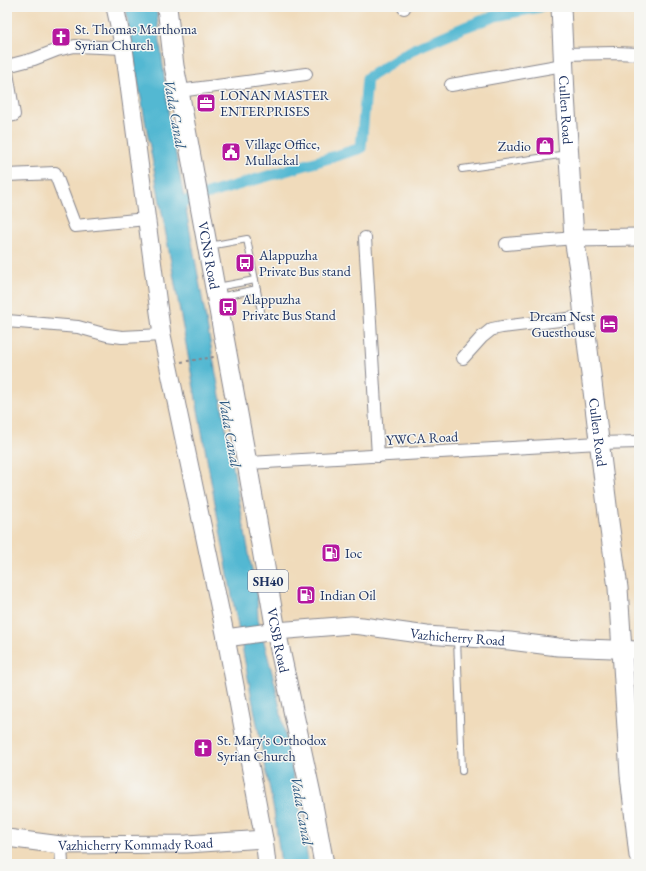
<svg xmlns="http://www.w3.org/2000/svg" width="646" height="871" viewBox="0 0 646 871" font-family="'EB Garamond',serif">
	<rect width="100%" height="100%" fill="#f6f6f2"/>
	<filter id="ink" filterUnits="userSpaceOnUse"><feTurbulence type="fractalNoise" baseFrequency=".025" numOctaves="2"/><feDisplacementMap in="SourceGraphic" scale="8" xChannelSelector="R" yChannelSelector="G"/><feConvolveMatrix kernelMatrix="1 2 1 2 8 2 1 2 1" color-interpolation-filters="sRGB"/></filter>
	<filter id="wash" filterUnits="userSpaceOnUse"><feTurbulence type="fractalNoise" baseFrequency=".012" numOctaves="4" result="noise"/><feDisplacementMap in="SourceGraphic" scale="16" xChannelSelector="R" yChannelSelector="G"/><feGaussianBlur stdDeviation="0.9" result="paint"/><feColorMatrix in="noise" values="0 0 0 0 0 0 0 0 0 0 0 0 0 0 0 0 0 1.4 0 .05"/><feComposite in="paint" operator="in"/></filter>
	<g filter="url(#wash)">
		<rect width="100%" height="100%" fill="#f0dbbb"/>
		<path fill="#53b8d2" stroke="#377498" d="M126,7H156L169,117L257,598L258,619L275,684L304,830L308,864H281L274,811L230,585L129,32Z"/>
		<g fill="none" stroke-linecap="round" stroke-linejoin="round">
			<path stroke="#53b8d2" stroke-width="11" d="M174,205C236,184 299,168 361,148L367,78L416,48L465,27L495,16L540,7"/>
		</g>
	</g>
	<g filter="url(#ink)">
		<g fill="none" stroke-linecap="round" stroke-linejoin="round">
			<defs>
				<g id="lane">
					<path d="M462,169L567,154"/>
					<path d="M209,246L247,239L261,311"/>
					<path d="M217,287L255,280"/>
					<path d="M219,297L257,289"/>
					<path d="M457,639L462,771"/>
				</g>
				<g id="street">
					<path d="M404,7V8"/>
					<path d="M562,54L615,53L639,54"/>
					<path d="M7,66L34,59L57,50L75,46L124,48"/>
					<path d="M7,73L14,115L7,116"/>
					<path d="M451,85L563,65"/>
					<path d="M179,91L306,74"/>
					<path d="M7,175L55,173L75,226L146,219"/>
					<path d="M365,238L378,456"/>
					<path d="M506,244L574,238"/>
					<path d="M7,321L78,327L107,335L122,337L162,335"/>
					<path d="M463,358L482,337L492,329L502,327L584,317"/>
					<path d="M247,463L599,443L639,442"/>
					<path d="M61,845L62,864"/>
				</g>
				<g id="secondary">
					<path d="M115,7L124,48L162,335L226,638L264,839L267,864"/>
					<path d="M574,238L639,237"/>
					<path id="s1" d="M226,638L276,631L351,625L362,626L427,635L510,641L558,647L639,650"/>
					<path id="s2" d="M7,838L61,845L187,844L264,839"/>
				</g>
				<g id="primary">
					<path id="s3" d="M167,7L174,66L179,91L247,463L276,631L311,794L324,864"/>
					<path id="s4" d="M561,7L565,95L574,238L579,269L584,317L609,522L618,588L630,775L639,856"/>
				</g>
			</defs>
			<use href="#lane" stroke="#86858c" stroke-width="8"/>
			<use href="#street" stroke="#86858c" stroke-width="14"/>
			<use href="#secondary" stroke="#86858c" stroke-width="19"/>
			<use href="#primary" stroke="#86858c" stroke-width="21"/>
			<path stroke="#86858c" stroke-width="2" stroke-dasharray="3 3" stroke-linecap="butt" d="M181,362L214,357"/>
			<use href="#lane" stroke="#fff" stroke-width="6"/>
			<use href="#street" stroke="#fff" stroke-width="12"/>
			<use href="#secondary" stroke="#fff" stroke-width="17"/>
			<use href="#primary" stroke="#fff" stroke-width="19"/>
		</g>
	</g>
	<defs>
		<symbol id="church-square" viewBox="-11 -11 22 22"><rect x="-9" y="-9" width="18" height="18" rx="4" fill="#b5179e" stroke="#f6f6f2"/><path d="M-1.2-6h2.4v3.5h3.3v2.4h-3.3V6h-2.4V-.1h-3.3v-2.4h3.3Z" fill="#fff"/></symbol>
		<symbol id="office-square" viewBox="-11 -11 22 22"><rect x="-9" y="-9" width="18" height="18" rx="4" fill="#b5179e" stroke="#f6f6f2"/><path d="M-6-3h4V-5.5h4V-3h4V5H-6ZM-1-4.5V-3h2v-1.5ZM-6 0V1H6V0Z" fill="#fff"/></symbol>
		<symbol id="shop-square" viewBox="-11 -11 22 22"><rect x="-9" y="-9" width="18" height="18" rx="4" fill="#b5179e" stroke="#f6f6f2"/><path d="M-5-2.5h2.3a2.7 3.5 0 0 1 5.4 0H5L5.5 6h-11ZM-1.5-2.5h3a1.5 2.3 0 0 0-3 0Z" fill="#fff"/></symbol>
		<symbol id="civic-square" viewBox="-11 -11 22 22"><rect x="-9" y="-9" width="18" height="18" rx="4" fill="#b5179e" stroke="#f6f6f2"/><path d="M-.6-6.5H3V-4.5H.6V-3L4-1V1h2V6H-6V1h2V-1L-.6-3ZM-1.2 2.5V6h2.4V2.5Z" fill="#fff"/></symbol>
		<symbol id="bus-square" viewBox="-11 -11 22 22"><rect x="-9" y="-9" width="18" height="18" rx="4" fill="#b5179e" stroke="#f6f6f2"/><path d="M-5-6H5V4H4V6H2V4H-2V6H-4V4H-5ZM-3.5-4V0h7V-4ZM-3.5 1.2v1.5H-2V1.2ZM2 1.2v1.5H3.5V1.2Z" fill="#fff"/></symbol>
		<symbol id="hotel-square" viewBox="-11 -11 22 22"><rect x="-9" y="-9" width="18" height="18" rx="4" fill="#b5179e" stroke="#f6f6f2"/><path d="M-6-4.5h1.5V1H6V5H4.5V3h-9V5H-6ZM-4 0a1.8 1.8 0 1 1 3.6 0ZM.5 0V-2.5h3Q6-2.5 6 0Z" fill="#fff"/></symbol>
		<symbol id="fuel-square" viewBox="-11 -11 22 22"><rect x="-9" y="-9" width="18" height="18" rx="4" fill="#b5179e" stroke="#f6f6f2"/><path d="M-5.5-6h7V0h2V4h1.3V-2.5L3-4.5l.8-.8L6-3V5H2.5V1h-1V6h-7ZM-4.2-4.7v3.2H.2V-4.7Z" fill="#fff"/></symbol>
	</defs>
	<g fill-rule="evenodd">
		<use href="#church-square" x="50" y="26" width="22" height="22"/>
		<use href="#office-square" x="195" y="92" width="22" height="22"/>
		<use href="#shop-square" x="534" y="135" width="22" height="22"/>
		<use href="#civic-square" x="220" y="141" width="22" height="22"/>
		<use href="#bus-square" x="234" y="252" width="22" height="22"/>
		<use href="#bus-square" x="217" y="296" width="22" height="22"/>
		<use href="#hotel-square" x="598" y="313" width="22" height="22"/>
		<use href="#fuel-square" x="320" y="542" width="22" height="22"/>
		<use href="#fuel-square" x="295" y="584" width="22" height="22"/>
		<use href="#church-square" x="192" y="737" width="22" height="22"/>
	</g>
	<g text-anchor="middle" stroke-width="3" stroke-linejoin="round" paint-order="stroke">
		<rect fill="#f6f6f2" stroke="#5d6b8a" stroke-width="1" x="248" y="570" width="40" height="22" rx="3"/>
		<g font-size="13" font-weight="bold" fill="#1b2f5e">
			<text x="268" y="586">SH40</text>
		</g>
		<g font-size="14" fill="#1b2f5e" stroke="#f6f6f2" text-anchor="start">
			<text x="75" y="34">St. Thomas Marthoma<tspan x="75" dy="16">Syrian Church</tspan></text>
			<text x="220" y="100">LONAN MASTER<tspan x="220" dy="16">ENTERPRISES</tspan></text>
			<text x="245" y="149">Village Office,<tspan x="245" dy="16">Mullackal</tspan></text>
			<text x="531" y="151" text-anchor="end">Zudio</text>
			<text x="259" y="260">Alappuzha<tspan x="259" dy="16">Private Bus stand</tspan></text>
			<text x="242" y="304">Alappuzha<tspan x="242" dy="16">Private Bus Stand</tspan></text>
			<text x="595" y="321" text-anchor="end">Dream Nest<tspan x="595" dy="16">Guesthouse</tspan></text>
			<text x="345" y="558">Ioc</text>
			<text x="320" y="600">Indian Oil</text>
			<text x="217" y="745">St. Mary's Orthodox<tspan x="217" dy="16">Syrian Church</tspan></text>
		</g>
		<g font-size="14" fill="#1b2f5e" stroke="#f6f6f2">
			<text dy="5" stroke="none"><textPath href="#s4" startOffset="103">Cullen Road</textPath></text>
			<text dy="5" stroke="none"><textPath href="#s3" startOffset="252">VCNS Road</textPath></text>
			<text dy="5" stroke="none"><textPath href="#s4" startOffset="427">Cullen Road</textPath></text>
			<text transform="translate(422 438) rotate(-3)" y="5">YWCA Road</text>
			<text dy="5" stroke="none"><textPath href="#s1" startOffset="233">Vazhicherry Road</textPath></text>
			<text dy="5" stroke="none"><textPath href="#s3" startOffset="643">VCSB Road</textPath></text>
			<text dy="5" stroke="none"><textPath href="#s2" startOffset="129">Vazhicherry Kommady Road</textPath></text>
		</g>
		<g font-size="15" font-style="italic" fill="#2c5881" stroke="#f6f6f2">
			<text transform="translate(175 114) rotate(80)" y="5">Vada Canal</text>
			<text transform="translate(230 433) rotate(80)" y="5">Vada Canal</text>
			<text transform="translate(302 811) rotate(80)" y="5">Vada Canal</text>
		</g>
	</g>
	<rect width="646" height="871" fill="none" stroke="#f6f6f2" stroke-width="24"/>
</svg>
